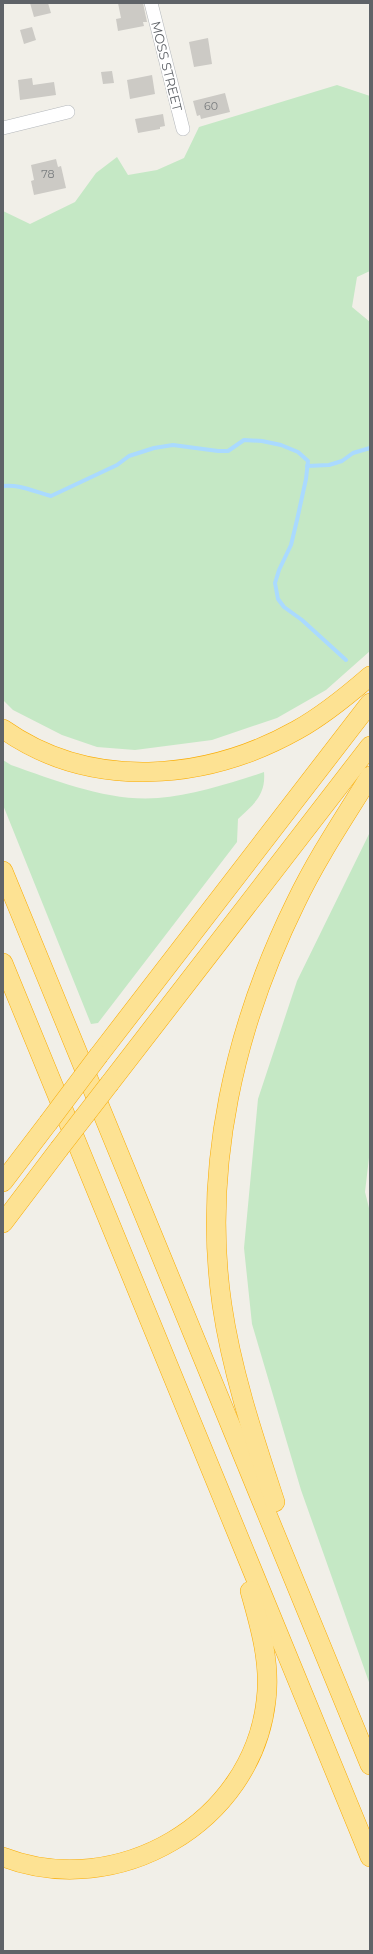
<svg xmlns="http://www.w3.org/2000/svg" width="373" height="1954" viewBox="0 0 373 1954" font-family="Montserrat,sans-serif">
	<rect width="100%" height="100%" fill="#f1efe8"/>
	<g fill="#c5e8c5">
		<path d="M337,85L370,96V271L357,277L352,307L370,322V651L326,690L277,718L212,740L135,750L97,747L62,735L13,710L3,700V211L30,224L75,202L96,173L117,157L128,175L157,170L184,158L199,127Z"/>
		<path d="M3,760L11,765C57,781 109,802 158,798C192,795 232,783 264,772C266,795 254,804 238,819L237,842L98,1023L91,1024L3,805Z"/>
		<path d="M370,832V1149L365,1192L370,1212V1685L301,1490L252,1324L244,1248L258,1099L297,981Z"/>
	</g>
	<g fill="none" stroke-linecap="round" stroke-linejoin="round">
		<g stroke="#aadaff" stroke-width="4">
			<path d="M307,466L329,465L342,461L353,453L370,448"/>
			<path d="M3,486C19,484 35,492 51,496L117,465L129,456L154,448L173,445L218,451H228L244,440L262,441L281,445L298,452L308,461L306,479L297,520L291,545L279,570L275,583L278,599L284,607L302,620L346,660"/>
		</g>
	</g>
	<g fill="#cccac5">
		<path d="M30,3H48L51,13L34,17Z"/>
		<path d="M118,3H143L147,22H143L144,26L118,31L116,19L121,18Z"/>
		<path d="M32,27L36,40L24,44L20,30Z"/>
		<path d="M208,38L212,64L194,67L189,42Z"/>
		<path d="M112,71L114,83L103,84L101,72Z"/>
		<path d="M152,75L155,94L130,99L127,80Z"/>
		<path d="M32,78L33,85L54,82L56,95L20,100L18,80Z"/>
		<path d="M225,93L230,112L201,119L200,115L197,116L193,101Z"/>
		<path d="M163,114L165,126L160,127V129L138,133L135,119Z"/>
		<path d="M56,159L58,167L61,166L66,188L34,195L31,181L34,180L31,165Z"/>
	</g>
	<g fill="none" stroke-linecap="round" stroke-linejoin="round">
		<defs>
			<g id="minor">
				<path d="M151,3L183,129"/>
				<path d="M3,128L68,112"/>
			</g>
			<g id="highway">
				<path d="M3,729C91,791 206,781 297,730C324,715 347,696 370,676"/>
				<path d="M3,871L370,1765"/>
				<path d="M3,963L370,1857"/>
				<path d="M99,1055L370,703"/>
				<path d="M110,1083L370,746"/>
				<path d="M3,1182L48,1123"/>
				<path d="M3,1223L59,1149"/>
				<path d="M275,1502C254,1438 232,1373 222,1305C202,1167 235,1026 296,902C317,858 344,818 370,776"/>
				<path d="M3,1857C117,1901 252,1823 266,1701C271,1664 260,1626 250,1591"/>
			</g>
		</defs>
		<use href="#minor" stroke="#b5b8bc" stroke-width="14"/>
		<use href="#highway" stroke="#f9ab00" stroke-width="20"/>
		<use href="#minor" stroke="#fff" stroke-width="13"/>
		<use href="#highway" stroke="#fde293" stroke-width="19"/>
		<defs>
			<g id="highway-bridge">
				<path d="M48,1123L99,1055"/>
				<path d="M59,1149L110,1083"/>
			</g>
		</defs>
		<use href="#highway-bridge" stroke="#f9ab00" stroke-width="20" stroke-linecap="butt"/>
		<use href="#highway-bridge" stroke="#fde293" stroke-width="19"/>
	</g>
	<g text-anchor="middle" stroke-width="3" stroke-linejoin="round" paint-order="stroke">
		<g font-size="11" fill="#7a7d7f">
			<text x="211" y="110">60</text>
			<text x="48" y="178">78</text>
		</g>
		<g font-size="13" fill="#5f6368" stroke="#fff">
			<text transform="translate(167 66) rotate(76)" y="5">MOSS STREET</text>
		</g>
	</g>
	<rect width="373" height="1954" fill="none" stroke="#5f6368" stroke-width="8"/>
</svg>
